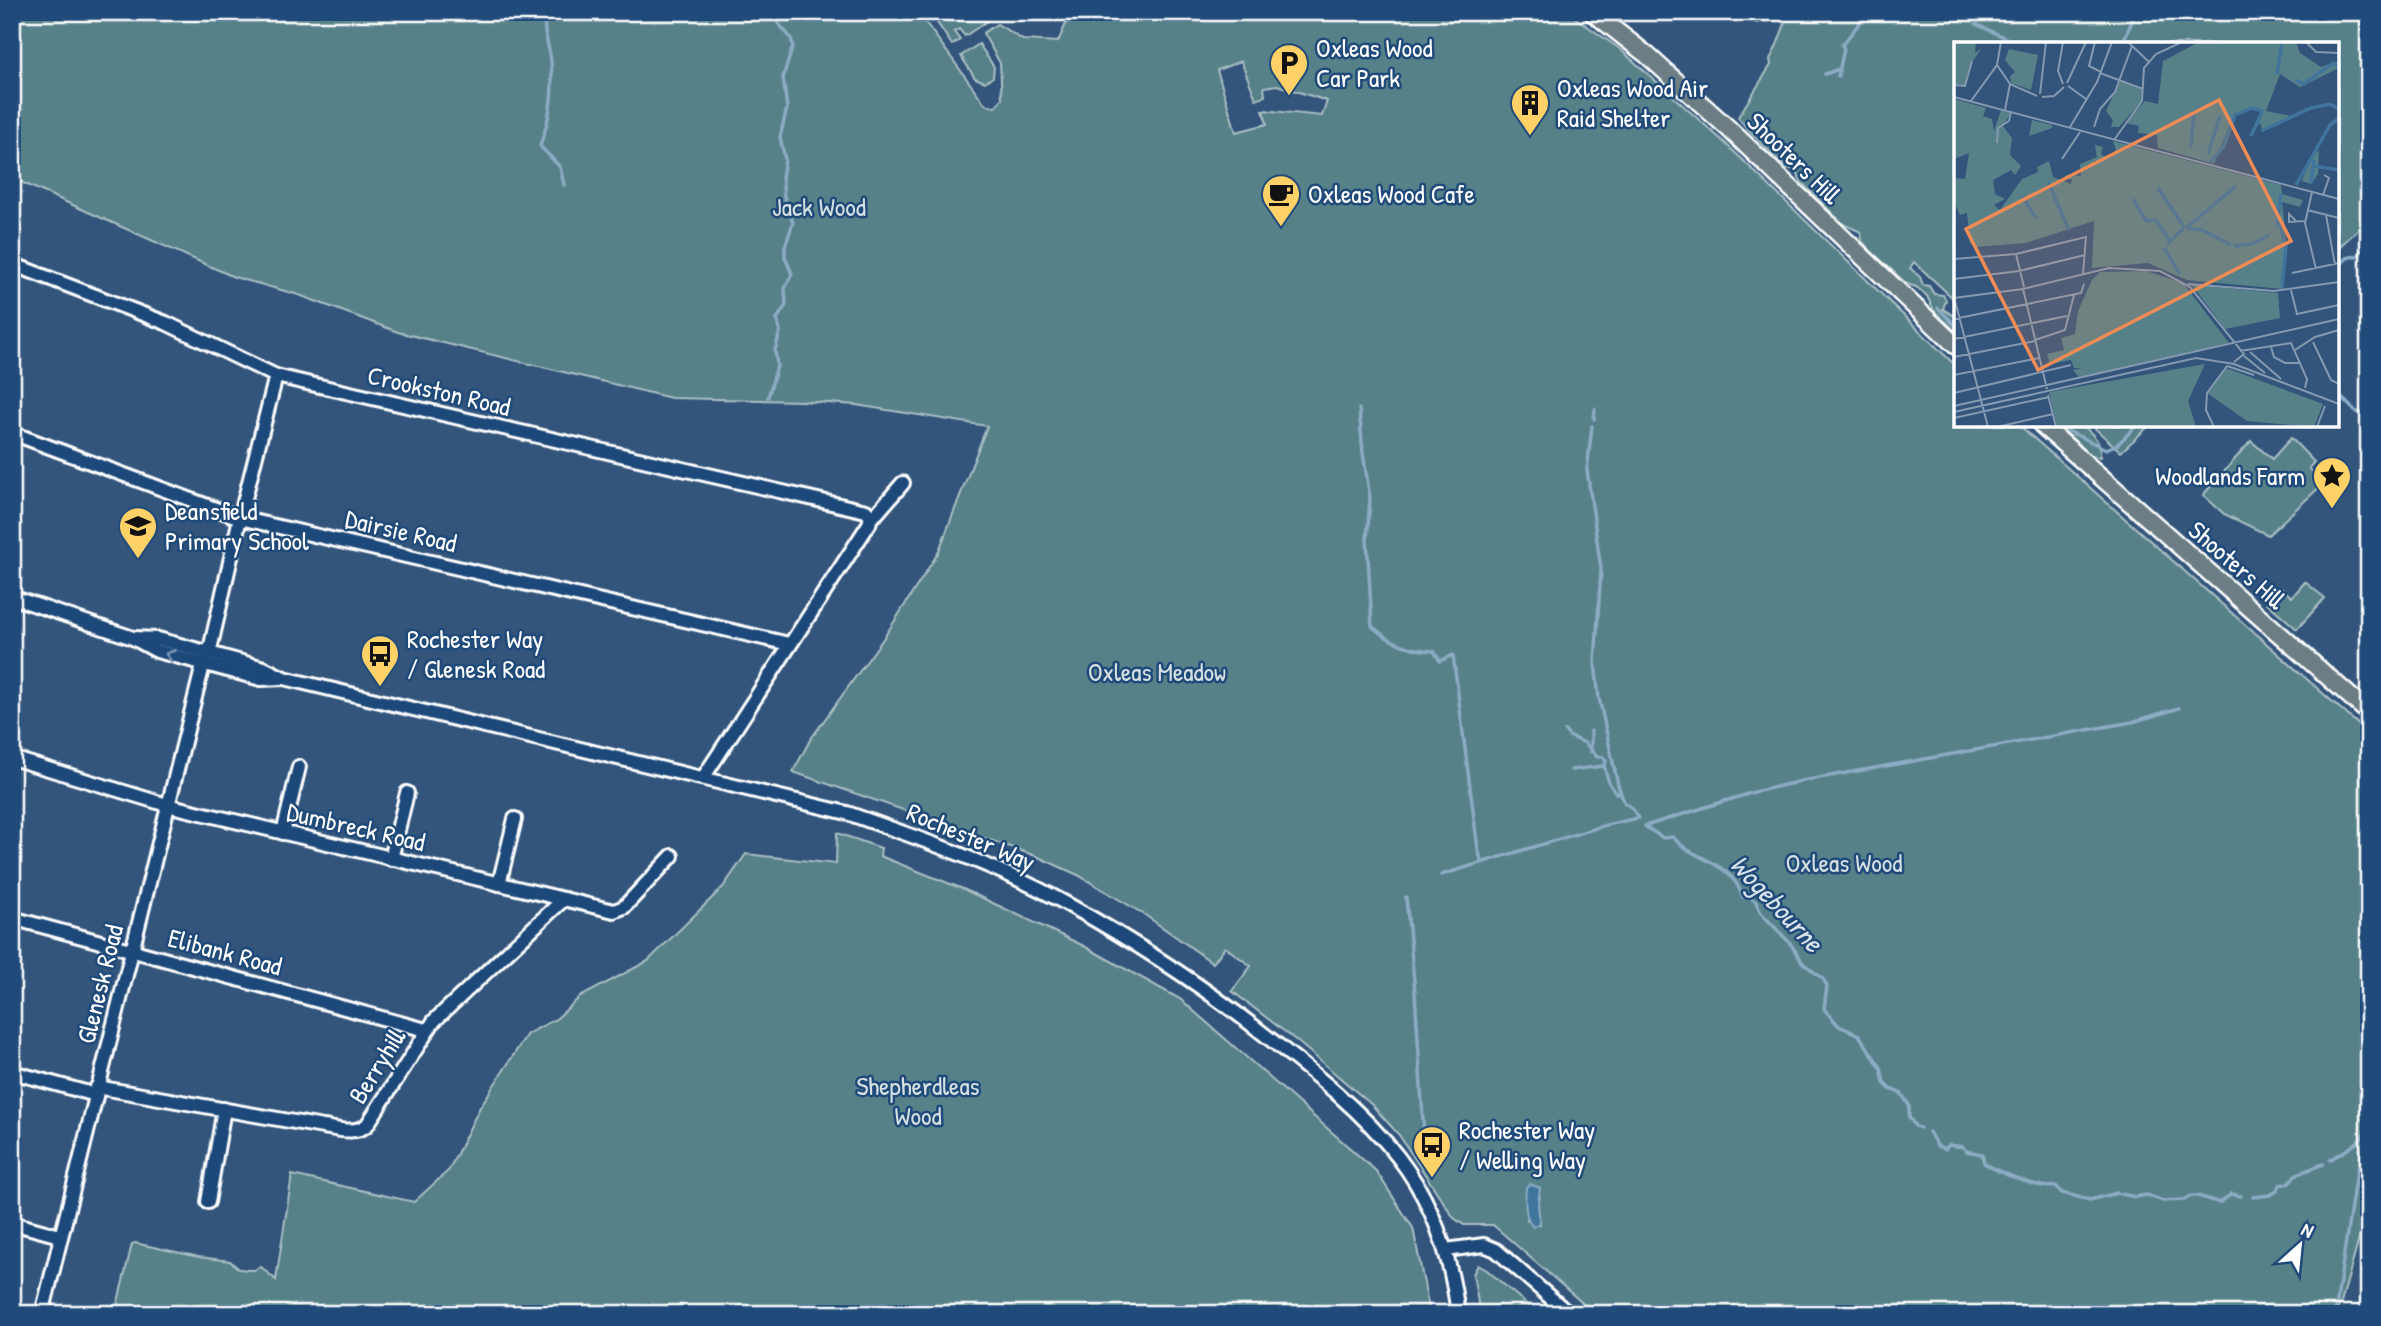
<svg xmlns="http://www.w3.org/2000/svg" width="2381" height="1326" viewBox="0 0 2381 1326" font-family="'Patrick Hand',sans-serif">
	<rect width="100%" height="100%" fill="#33557c"/>
	<filter id="ink" filterUnits="userSpaceOnUse"><feTurbulence type="fractalNoise" baseFrequency=".0143" numOctaves="2"/><feDisplacementMap in="SourceGraphic" scale="14" xChannelSelector="R" yChannelSelector="G"/><feConvolveMatrix kernelMatrix="1 2 1 2 8 2 1 2 1" color-interpolation-filters="sRGB"/></filter>
	<g filter="url(#ink)">
		<g fill="#578189" stroke="#abc0c4" stroke-width="2" fill-rule="evenodd">
			<path d="M12,12H918L985,104L995,107L1002,99L1000,63L983,33L997,24L1023,40L1058,42L1071,12H1319L1321,16L1332,12H1567L1620,49L1725,143L1956,366V425H2019L2369,734V1204L2341,1303L2335,1314H1595L1493,1225H1464L1454,1218L1399,1135L1372,1105L1298,1042L1232,991L1251,966L1225,947L1213,963L1145,915L1078,875L1036,856L793,772L810,740L885,636L938,553L987,426L856,405L801,401L671,398L398,332L299,295L234,277L12,178ZM1241,61L1256,99L1265,96L1264,87L1277,85L1327,101L1322,116L1263,110L1267,124L1236,132L1217,70ZM1540,1196L1538,1205L1540,1224L1527,1220L1528,1212Z"/>
			<path d="M930,12H981L987,21L965,36L959,29L954,32L960,40L952,45Z"/>
			<path d="M1749,12H2369V219L2337,249V44H1956V301L1914,262L1910,268L1920,277L1923,285L1929,286L1934,294L1943,295L1946,300L1943,309L1956,317V331L1934,311L1927,296L1916,287L1907,284L1869,249L1862,241L1861,232L1845,225L1832,213L1801,182L1797,171C1793,170 1789,169 1786,167C1780,163 1740,122 1738,117L1771,65L1770,59C1777,48 1780,36 1785,24L1775,16L1766,21L1756,23Z"/>
			<path d="M979,44L994,67L993,77L985,82L975,78L961,56Z"/>
			<path d="M2057,425H2082C2093,434 2102,442 2100,457L2092,456Z"/>
			<path d="M2091,425H2150L2121,452Z"/>
			<path d="M2291,438L2314,462L2309,468L2323,484L2268,535L2224,514L2203,495L2251,441L2272,459Z"/>
			<path d="M2305,582L2325,598L2297,629L2267,603L2281,588L2292,597Z"/>
			<path d="M837,833L881,848L880,856L963,889L1084,946L1180,999L1376,1171L1413,1228L1430,1314H115L132,1244L135,1243L199,1257L230,1261L239,1269L249,1270H255L260,1266L276,1280L292,1175L414,1202L449,1170L480,1107L527,1034L556,1019L580,997L648,961L723,887L746,854L836,864Z"/>
			<path d="M1478,1265L1487,1270L1538,1314H1480L1473,1274Z"/>
		</g>
		<path fill="#40749d" stroke="#8cacc4" stroke-width="2" d="M1530,1184L1540,1188L1538,1205L1540,1223L1533,1227C1524,1217 1525,1201 1526,1187Z"/>
		<g fill="none" stroke-linecap="round" stroke-linejoin="round">
			<g stroke="#8cacc4" stroke-width="3.5">
				<path d="M547,12C540,28 550,46 551,62C554,91 550,119 540,146L560,167L564,185"/>
				<path d="M1976,24L2008,39"/>
				<path d="M2122,44L2136,12"/>
				<path d="M1825,74L1839,69"/>
				<path d="M1838,76L1844,49L1842,45L1862,20L1879,12"/>
				<path d="M2337,268L2347,258L2359,255L2369,240"/>
				<path d="M1938,308L1956,326"/>
				<path d="M2337,393L2355,411L2369,416"/>
				<path d="M768,397L777,366L775,351L780,331L777,319L786,305L785,288L792,274L785,257V246L793,223L784,196L782,177L785,160L780,137L787,108L783,77L793,46L791,38L778,23L776,12"/>
				<path d="M1359,409L1363,453L1370,498L1367,539L1372,626C1389,642 1411,650 1434,651L1440,661L1453,655L1478,849L1482,863"/>
				<path d="M1594,419L1595,409"/>
				<path d="M2061,425L2068,431L2106,449L2118,444L2137,425"/>
				<path d="M1592,426L1587,470L1601,569L1595,663L1599,698L1618,785L1624,802L1631,807L1639,818"/>
				<path d="M1565,731L1569,736L1585,743L1597,757H1603L1606,761L1604,766L1609,783L1616,793L1620,792"/>
				<path d="M1591,731V752"/>
				<path d="M1571,770L1604,766"/>
				<path d="M1645,826L1754,792L1802,781L2132,722L2179,708"/>
				<path d="M1646,827L1663,838L1673,837C1692,861 1729,858 1743,897H1750L1756,902L1761,913L1790,943L1803,963L1823,979L1827,986L1824,1009L1839,1026L1859,1035L1881,1068L1884,1083L1890,1089L1901,1093L1909,1105V1117L1915,1126L1920,1128"/>
				<path d="M1441,875L1606,825L1638,818"/>
				<path d="M1406,897L1415,992L1425,1151"/>
				<path d="M1929,1132L1937,1146L1945,1149L1949,1145L1963,1147L1966,1151L1982,1154L1984,1163C1996,1171 2042,1191 2056,1186L2062,1193L2090,1200L2117,1193L2135,1197L2147,1195L2163,1201L2184,1200L2191,1196H2198L2220,1203L2231,1194L2241,1196"/>
				<path d="M2330,1160C2343,1151 2357,1146 2366,1132"/>
				<path d="M2253,1197L2270,1195L2277,1191L2280,1185L2289,1183L2295,1175L2323,1164"/>
				<path d="M2335,1314L2354,1186L2368,1129"/>
			</g>
			<defs>
				<g id="minor">
					<path d="M12,264L166,323L276,376L866,511L871,517L869,524L703,778"/>
					<path d="M12,433L240,518L789,644"/>
					<path d="M871,517L877,513L903,483"/>
					<path d="M12,597L133,638L157,651L261,679L283,678"/>
					<path d="M133,638L158,639L264,668L284,678L847,813C922,839 998,866 1067,904C1139,944 1206,988 1270,1039C1315,1074 1363,1112 1398,1157C1433,1202 1451,1258 1458,1314"/>
					<path d="M209,654L240,518L276,376"/>
					<path d="M12,758L167,805L614,911L624,907L672,856"/>
					<path d="M283,833L299,767"/>
					<path d="M391,859L407,793"/>
					<path d="M499,884L515,819"/>
					<path d="M12,918L426,1030"/>
					<path d="M12,1072L96,1095"/>
					<path d="M97,1087L323,1127C338,1129 354,1135 367,1125L434,1021L564,899"/>
					<path d="M208,1202L224,1109"/>
					<path d="M12,1223L60,1236"/>
					<path d="M1446,1250L1484,1245L1496,1250L1569,1314"/>
					<path d="M42,1314L203,665"/>
				</g>
				<g id="major">
					<path d="M1592,12L1647,55L1728,128L1956,346"/>
					<path d="M2042,425L2369,713"/>
				</g>
			</defs>
			<use href="#minor" stroke="#fff" stroke-width="18"/>
			<use href="#major" stroke="#fff" stroke-width="21"/>
			<use href="#minor" stroke="#1f4a7a" stroke-width="12"/>
			<use href="#major" stroke="#6c7e84" stroke-width="16"/>
		</g>
		<defs><path id="oneway-chevron" d="M-2-3.5L2.5 0L-2 3.5" fill="none" stroke-width="1.6" stroke-linecap="round" stroke-linejoin="round" transform="scale(1.75)"/></defs>
		<use stroke="#7992af" href="#oneway-chevron" transform="translate(170 655) rotate(-163)"/>
	</g>
	<defs>
		<symbol id="parking-pin" viewBox="-11 -11 22 30"><path d="M0 17L-7.5 6A9.5 9.5 0 1 1 7.5 6Z" fill="#ffd166" stroke="#1f4a7a"/><path d="M-3.5-5.5H1a3.5 3.5 0 0 1 0 7H-1V5.5H-3.5ZM-1-3.4V-.6H.8a1.4 1.4 0 0 0 0-2.8Z" fill="#111"/></symbol>
		<symbol id="building-pin" viewBox="-11 -11 22 30"><path d="M0 17L-7.5 6A9.5 9.5 0 1 1 7.5 6Z" fill="#ffd166" stroke="#1f4a7a"/><path d="M-4-6H4V6H1V3H-1V6H-4ZM-2.5-4.3h1.7v1.8h-1.7ZM.8-4.3h1.7v1.8H.8ZM-2.5-1h1.7V.8h-1.7ZM.8-1h1.7V.8H.8Z" fill="#111"/></symbol>
		<symbol id="cafe-pin" viewBox="-11 -11 22 30"><path d="M0 17L-7.5 6A9.5 9.5 0 1 1 7.5 6Z" fill="#ffd166" stroke="#1f4a7a"/><path d="M-5.5-4.5H6V0H3Q3 3.5 0 3.5H-2.5Q-5.5 3.5-5.5 0ZM3-3.2v2h1.7v-2ZM-6 4.5H4V6H-6Z" fill="#111"/></symbol>
		<symbol id="sight-pin" viewBox="-11 -11 22 30"><path d="M0 17L-7.5 6A9.5 9.5 0 1 1 7.5 6Z" fill="#ffd166" stroke="#1f4a7a"/><path d="M0-6L1.8-2.2L6-1.7L2.9 1.2L3.7 5.4L0 3.3L-3.7 5.4L-2.9 1.2L-6-1.7L-1.8-2.2Z" fill="#111"/></symbol>
		<symbol id="school-pin" viewBox="-11 -11 22 30"><path d="M0 17L-7.5 6A9.5 9.5 0 1 1 7.5 6Z" fill="#ffd166" stroke="#1f4a7a"/><path d="M0-5L7-2L0 1L-7-2ZM-4 1L0 2.5L4 1V4Q0 6-4 4Z" fill="#111"/></symbol>
		<symbol id="bus-pin" viewBox="-11 -11 22 30"><path d="M0 17L-7.5 6A9.5 9.5 0 1 1 7.5 6Z" fill="#ffd166" stroke="#1f4a7a"/><path d="M-5-6H5V4H4V6H2V4H-2V6H-4V4H-5ZM-3.5-4V0h7V-4ZM-3.5 1.2v1.5H-2V1.2ZM2 1.2v1.5H3.5V1.2Z" fill="#111"/></symbol>
	</defs>
	<g fill-rule="evenodd">
		<use href="#parking-pin" x="1267" y="41" width="44" height="60"/>
		<use href="#building-pin" x="1508" y="81" width="44" height="60"/>
		<use href="#cafe-pin" x="1259" y="172" width="44" height="60"/>
		<use href="#sight-pin" x="2310" y="454" width="44" height="60"/>
		<use href="#school-pin" x="116" y="504" width="44" height="60"/>
		<use href="#bus-pin" x="358" y="632" width="44" height="60"/>
		<use href="#bus-pin" x="1410" y="1123" width="44" height="60"/>
	</g>
	<g text-anchor="middle" stroke-width="5" stroke-linejoin="round" paint-order="stroke">
		<g font-size="26" fill="#fff" stroke="#1f4a7a" text-anchor="start">
			<text x="1316" y="57">Oxleas Wood<tspan x="1316" dy="30">Car Park</tspan></text>
			<text x="1557" y="97">Oxleas Wood Air<tspan x="1557" dy="30">Raid Shelter</tspan></text>
			<text x="1308" y="203">Oxleas Wood Cafe</text>
			<text x="2305" y="485" text-anchor="end">Woodlands Farm</text>
			<text x="165" y="520">Deansfield<tspan x="165" dy="30">Primary School</tspan></text>
			<text x="407" y="648">Rochester Way<tspan x="407" dy="30">/ Glenesk Road</tspan></text>
			<text x="1459" y="1139">Rochester Way<tspan x="1459" dy="30">/ Welling Way</tspan></text>
		</g>
		<g font-size="26" fill="#fff" stroke="#1f4a7a">
			<text transform="translate(1794 158) rotate(44)" y="9">Shooters Hill</text>
			<text transform="translate(439 391) rotate(13)" y="9">Crookston Road</text>
			<text transform="translate(401 531) rotate(13)" y="9">Dairsie Road</text>
			<text transform="translate(2237 565) rotate(41)" y="9">Shooters Hill</text>
			<text transform="translate(356 827) rotate(13)" y="9">Dumbreck Road</text>
			<text transform="translate(971 837) rotate(23)" y="9">Rochester Way</text>
			<text transform="translate(225 952) rotate(15)" y="9">Elibank Road</text>
			<text transform="translate(100 984) rotate(-76)" y="9">Glenesk Road</text>
			<text transform="translate(377 1066) rotate(-58)" y="9">Berryhill</text>
		</g>
		<g font-size="26" fill="#d5e0e2" stroke="#1f4a7a">
			<text x="819" y="216">Jack Wood</text>
			<text x="1157" y="681">Oxleas Meadow</text>
			<text x="1844" y="872">Oxleas Wood</text>
			<text x="918" y="1095">Shepherdleas<tspan x="918" dy="30">Wood</tspan></text>
		</g>
		<g font-size="28" font-style="italic" fill="#d9e3eb" stroke="#1f4a7a">
			<text transform="translate(1777 903) rotate(47)" y="10">Wogebourne</text>
		</g>
	</g>
	<g transform="translate(1954 42)">
		<rect width="385" height="385" fill="#33557c"/>
		<path d="M0,0H22L21,11L28,6L16,23L11,43L0,42ZM245,0H342L346,11L367,25L385,19V26L346,45L326,32L312,69L337,74L309,89L306,81L294,96L308,70L294,66L279,75L260,122L204,106L203,93L184,91L185,84L171,81L191,59L204,62L209,19ZM55,7L84,13L77,48L57,41L56,34L61,30L51,18ZM166,39L188,48L187,60L165,85H157L159,78L152,69ZM0,57L32,66L29,74L38,77L40,89L47,68L57,71L49,84L58,96L56,113L67,124L61,133L57,128L39,138L41,152L51,157L40,163L46,168L68,137L84,130L83,125L95,119L99,135L117,142L118,137H110L112,133L127,134L126,122L143,115L141,103L149,105L147,112L153,117L162,108L159,99L327,143L328,152L349,158L346,165L328,160L332,199L329,247L233,238L194,221L138,226L140,179L72,201L22,205L16,201L13,171L6,173L0,159V136L11,137L15,111L0,117ZM78,78L98,83V86L75,94ZM365,108L364,132L357,142L348,139L356,117ZM192,229L229,241L275,301L125,335L119,328L128,326H120L117,318L96,322L93,312L110,308L107,296L121,292L124,269L138,238L146,230ZM238,243L324,251L326,276L271,287ZM251,322L234,359L242,385H103L95,350ZM272,326L369,362L360,385L293,379L253,351Z" fill="#578189"/>
		<path fill="none" stroke="#40749d" stroke-width="3.5" d="M323,32L328,0M342,38L350,42L379,21L385,24M307,89L357,66L376,62L385,67M297,94L308,70M237,105L240,69M254,112L266,74M256,121L270,104L281,73L298,66L309,69M360,124L385,128M94,140L115,188M357,141L360,118M342,143L376,83L385,76M204,146L230,185M69,155L82,176M179,157L192,179L202,178L216,199M325,179L332,205L328,245M323,184L327,152M232,186L282,144M233,186L248,188L277,203M213,202L230,186M280,204L298,202L315,193M210,206L226,232"/>
		<path fill="none" stroke="#8599b0" stroke-width="2" d="M109,0L104,29L109,42M141,0L135,24L147,30M174,0L195,20M352,0L362,10L385,11M43,23L56,42L51,68M146,31L189,47M113,41L132,0M56,42L83,54M0,43L11,44L18,19M114,44L132,57M86,52L92,0M0,55L385,157M88,55L100,54L110,45M17,59L43,23L47,0M116,85L143,40L158,0M140,85L146,67L161,50L178,4M160,98L188,59L190,26L202,12L228,0M43,101L44,86L55,79L57,70M108,117L126,90M358,150L351,181L362,227M369,153L375,136L370,133M353,168L385,176M372,173L381,223M342,179L335,172V180L351,179M62,212L70,245M0,217L62,212L132,195L129,232M338,231L385,221M0,237L65,229L131,213M234,242L320,249L385,240M69,247L93,347M337,248L343,272L385,263M0,255L34,385M0,256L69,247L155,226L206,229L236,245L290,312L280,320M0,277L127,251L130,242M0,297L113,274M81,298L111,288L120,253M359,300L377,338L385,342M317,305L320,315L331,321H347M341,308L361,295L385,288M286,309L337,301L353,337L351,346M296,310L327,337M290,314L311,331M0,315L81,299M273,324L300,333M0,333L85,316M0,351L117,323M94,353L102,385M0,364L385,277M0,370L242,316L280,322L385,362M0,376L95,355M43,385L99,372M260,385L252,368L253,351L273,324M363,385L371,364"/>
		<path fill="#ef8b55" fill-opacity="0.15" stroke="#ef8b55" stroke-width="3.5" d="M265,58L337,199L84,328L12,187Z"/>
		<rect width="385" height="385" fill="none" stroke="#fff" stroke-width="3.5"/>
	</g>
	<rect width="2381" height="1326" fill="none" stroke="#1f4a7a" stroke-width="42"/>
	<rect x="21" y="21" width="2339" height="1284" fill="none" stroke="#fff" stroke-width="2.5" filter="url(#ink)"/>
	<g transform="translate(2300 1245) rotate(27)" stroke="#1f4a7a" stroke-width="5" paint-order="stroke">
	<path d="M0-5L12 26L0 18L-12 26Z" fill="#ffffff"/>
	<text y="-10" font-size="19" font-weight="bold" text-anchor="middle" fill="#ffffff">N</text>
	</g>
</svg>
